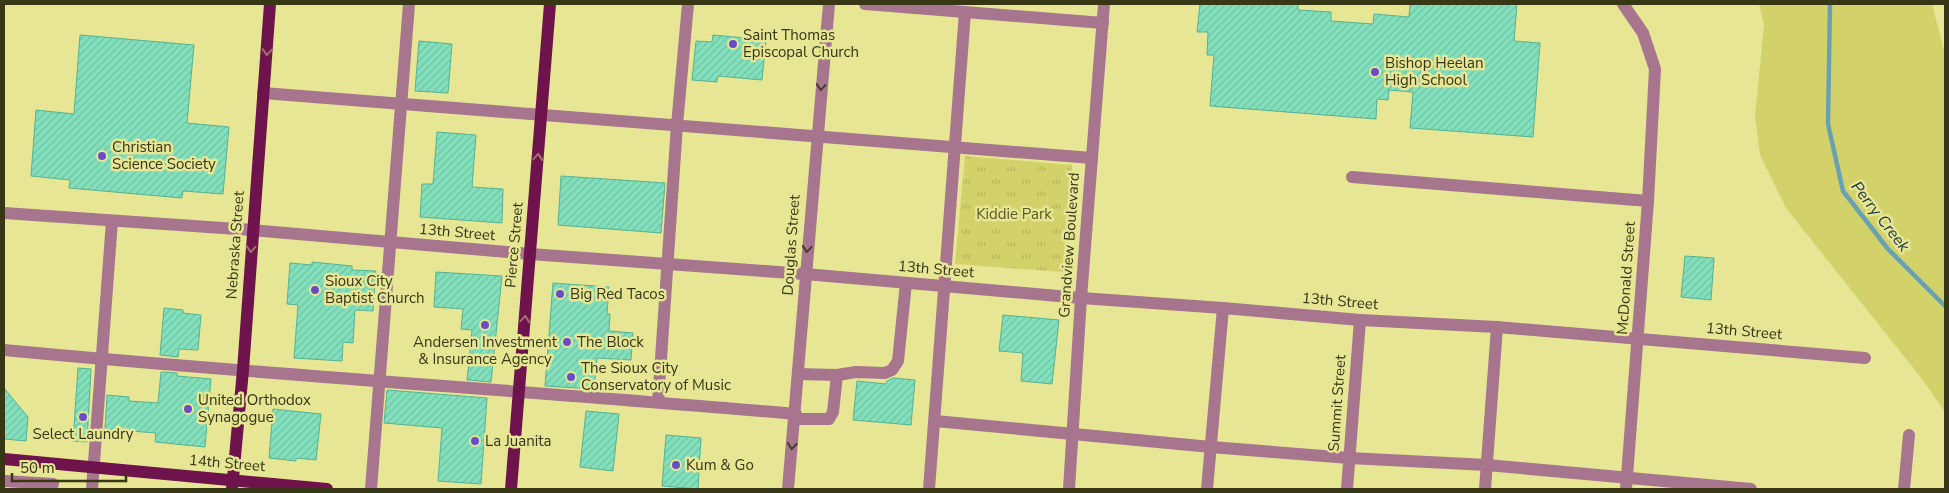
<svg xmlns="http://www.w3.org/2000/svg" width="1949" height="493" viewBox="0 0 1949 493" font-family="'Nunito Sans',sans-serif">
	<defs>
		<pattern id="park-tufts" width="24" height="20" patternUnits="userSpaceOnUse" patternTransform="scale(1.25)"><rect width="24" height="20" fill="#d3d26a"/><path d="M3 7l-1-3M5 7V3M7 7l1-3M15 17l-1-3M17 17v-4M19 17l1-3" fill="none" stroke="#b6b55b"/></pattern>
		<pattern id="building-hatch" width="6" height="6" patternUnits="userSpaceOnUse" patternTransform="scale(1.25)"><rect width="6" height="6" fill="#82e0bd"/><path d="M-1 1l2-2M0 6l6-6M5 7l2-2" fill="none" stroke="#71c1a2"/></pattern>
	</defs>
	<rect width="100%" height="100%" fill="#e6e694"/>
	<path fill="#d3d26a" d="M1759,4H1932L1945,54V412L1922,379L1786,208L1760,155L1755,116L1764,25Z"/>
	<path fill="url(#park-tufts)" d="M965,156L1072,165L1063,272L955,264Z"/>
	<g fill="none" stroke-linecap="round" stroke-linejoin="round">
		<path stroke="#68a1b1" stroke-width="4.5" d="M1830,4L1828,124L1843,191L1888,249L1945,306"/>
	</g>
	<g fill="url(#building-hatch)" stroke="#54b393">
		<path d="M1200,4H1298V10L1331,12V21L1373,24L1374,14L1409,17L1410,4H1517L1514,41L1540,43L1533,137L1410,128L1413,92L1389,90L1388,100L1377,99L1376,119L1210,106L1214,55H1207L1208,32H1197Z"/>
		<path d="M80,35L194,45L187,123L229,127L223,194L183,191L182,198L69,188L70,180L31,176L36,110L74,114Z"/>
		<path d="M713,35L766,40L762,80L718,76L717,82L692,80L696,41L712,42Z"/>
		<path d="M419,41L452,44L448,93L415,91Z"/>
		<path d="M437,132L476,135L472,187L503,189L502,223L420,217L422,184H433Z"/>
		<path d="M561,176L665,183L661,233L558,225Z"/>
		<path d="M1685,256L1714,258L1711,300L1681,297Z"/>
		<path d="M312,262L352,266V270L376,271L373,311L355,310L353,343L343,342L342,361L294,358L298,305L287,304L290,263L312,265Z"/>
		<path d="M436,272L502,276L491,382L467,380L472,330L461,329L463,309L434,307Z"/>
		<path d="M553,283L609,287L607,314H610L609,331L633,333L631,360L597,358L594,389L545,386Z"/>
		<path d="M164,308L183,310V313L201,315L198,350L179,349L178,357L160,355Z"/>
		<path d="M1003,315L1059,320L1052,384L1021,381L1023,353L999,351Z"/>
		<path d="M78,368L91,369L87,442L73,441Z"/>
		<path d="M161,372L177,373V376L211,379L205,447L155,442L156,433L105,429L107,395L129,397V401L158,403Z"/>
		<path d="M893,378L915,380L911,425L853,420L857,381L886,384L887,381Z"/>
		<path d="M4,388L28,417L26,441L4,439Z"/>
		<path d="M387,390L487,398L481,484L438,481L442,428L384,423Z"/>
		<path d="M273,409L321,414L316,460L296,458V461L269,458Z"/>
		<path d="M586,411L619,414L613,471L580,467Z"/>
		<path d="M666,435L701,438L698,489L662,486Z"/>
	</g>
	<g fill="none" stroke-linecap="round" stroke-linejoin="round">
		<g stroke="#a7758e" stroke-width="12">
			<path d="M865,4L1103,23"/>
			<path d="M1623,4L1643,33L1655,69L1648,201L1626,489"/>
			<path d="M263,93L1092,158"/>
			<path d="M1352,177L1648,201"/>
			<path d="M4,213L252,230L530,254L805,274L1081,298L1223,308L1360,320L1497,327L1865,358"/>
			<path d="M4,350C267,375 532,391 796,414"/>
			<path d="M798,374L837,375L856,372L885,373L892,370L898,361L906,283"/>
			<path d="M658,402L677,125L688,4"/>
			<path d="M795,419H829L833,412L837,375"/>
			<path d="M935,421L1211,447L1349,458L1487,465L1751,489"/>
			<path d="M5,481L53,484"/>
			<path d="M92,489L112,221"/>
			<path d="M371,489L409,4"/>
			<path d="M788,489L829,4"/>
			<path d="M929,489L965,12"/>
			<path d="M1069,489L1081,298L1104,4"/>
			<path d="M1207,489L1223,308"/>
			<path d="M1347,489L1360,320"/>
			<path d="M1485,489L1497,327"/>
			<path d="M1904,489L1909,435"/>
		</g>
		<g stroke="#6e134b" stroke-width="12">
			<path d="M4,459L327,489"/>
			<path d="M232,489L243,370L270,4"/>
			<path d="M511,489L550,4"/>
		</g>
	</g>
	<defs><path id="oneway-chevron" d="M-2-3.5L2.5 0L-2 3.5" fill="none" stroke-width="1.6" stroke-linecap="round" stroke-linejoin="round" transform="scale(1.25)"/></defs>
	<g stroke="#a4726c">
		<use href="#oneway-chevron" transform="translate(267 52) rotate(94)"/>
		<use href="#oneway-chevron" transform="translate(538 157) rotate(-85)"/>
		<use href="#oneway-chevron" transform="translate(251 249) rotate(94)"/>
		<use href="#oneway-chevron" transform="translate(525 319) rotate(-85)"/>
	</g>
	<g stroke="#483f27">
		<use href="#oneway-chevron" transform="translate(821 87) rotate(95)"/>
		<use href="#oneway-chevron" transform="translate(807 249) rotate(95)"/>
		<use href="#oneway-chevron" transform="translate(792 446) rotate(96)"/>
	</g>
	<g fill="#674dc6" stroke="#e6e694" stroke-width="2">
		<circle cx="733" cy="44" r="5"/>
		<circle cx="1375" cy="72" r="5"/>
		<circle cx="102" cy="156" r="5"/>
		<circle cx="315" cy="290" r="5"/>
		<circle cx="560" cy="294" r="5"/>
		<circle cx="485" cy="325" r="5"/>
		<circle cx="567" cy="342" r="5"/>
		<circle cx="571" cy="377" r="5"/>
		<circle cx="188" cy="409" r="5"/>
		<circle cx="83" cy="417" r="5"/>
		<circle cx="475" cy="441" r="5"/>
		<circle cx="676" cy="465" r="5"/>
	</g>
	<g text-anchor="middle" stroke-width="5" stroke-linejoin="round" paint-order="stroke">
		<g font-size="15" fill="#373615" stroke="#e6e694" text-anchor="start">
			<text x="743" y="40">Saint Thomas<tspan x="743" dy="17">Episcopal Church</tspan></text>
			<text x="1385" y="68">Bishop Heelan<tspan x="1385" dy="17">High School</tspan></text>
			<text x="112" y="152">Christian<tspan x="112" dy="17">Science Society</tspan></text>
			<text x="325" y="286">Sioux City<tspan x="325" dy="17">Baptist Church</tspan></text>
			<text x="570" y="299">Big Red Tacos</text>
			<text x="485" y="347" text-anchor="middle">Andersen Investment<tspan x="485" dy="17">&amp; Insurance Agency</tspan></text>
			<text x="577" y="347">The Block</text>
			<text x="581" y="373">The Sioux City<tspan x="581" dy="17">Conservatory of Music</tspan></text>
			<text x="198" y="405">United Orthodox<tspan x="198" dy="17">Synagogue</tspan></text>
			<text x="83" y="439" text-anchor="middle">Select Laundry</text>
			<text x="485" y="446">La Juanita</text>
			<text x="686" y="470">Kum &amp; Go</text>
		</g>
		<g font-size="15" fill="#5a5923" stroke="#e6e694">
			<text x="1014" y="219">Kiddie Park</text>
		</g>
		<g font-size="15" fill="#373615" stroke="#e6e694">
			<text transform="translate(457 232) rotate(5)" y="5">13th Street</text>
			<text transform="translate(235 245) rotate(-86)" y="5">Nebraska Street</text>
			<text transform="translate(514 245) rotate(-85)" y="5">Pierce Street</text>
			<text transform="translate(791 245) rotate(-86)" y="5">Douglas Street</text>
			<text transform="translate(1069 245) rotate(-86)" y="5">Grandview Boulevard</text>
			<text transform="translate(936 269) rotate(5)" y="5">13th Street</text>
			<text transform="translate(1626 278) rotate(-86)" y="5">McDonald Street</text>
			<text transform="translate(1340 301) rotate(5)" y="5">13th Street</text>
			<text transform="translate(1744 331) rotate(5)" y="5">13th Street</text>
			<text transform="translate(1337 403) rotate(-86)" y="5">Summit Street</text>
			<text transform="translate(227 463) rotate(5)" y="5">14th Street</text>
		</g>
		<g font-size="16" font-style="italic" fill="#1d3742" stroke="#e6e694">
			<text transform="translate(1881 216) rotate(52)" y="6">Perry Creek</text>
		</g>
	</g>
	<rect width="1949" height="493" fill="none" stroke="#373615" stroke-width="10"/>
	<path d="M12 473v8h114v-8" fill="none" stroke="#373615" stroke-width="2.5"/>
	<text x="20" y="473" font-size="15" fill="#373615" stroke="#e6e694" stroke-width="4" paint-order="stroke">50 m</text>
</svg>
